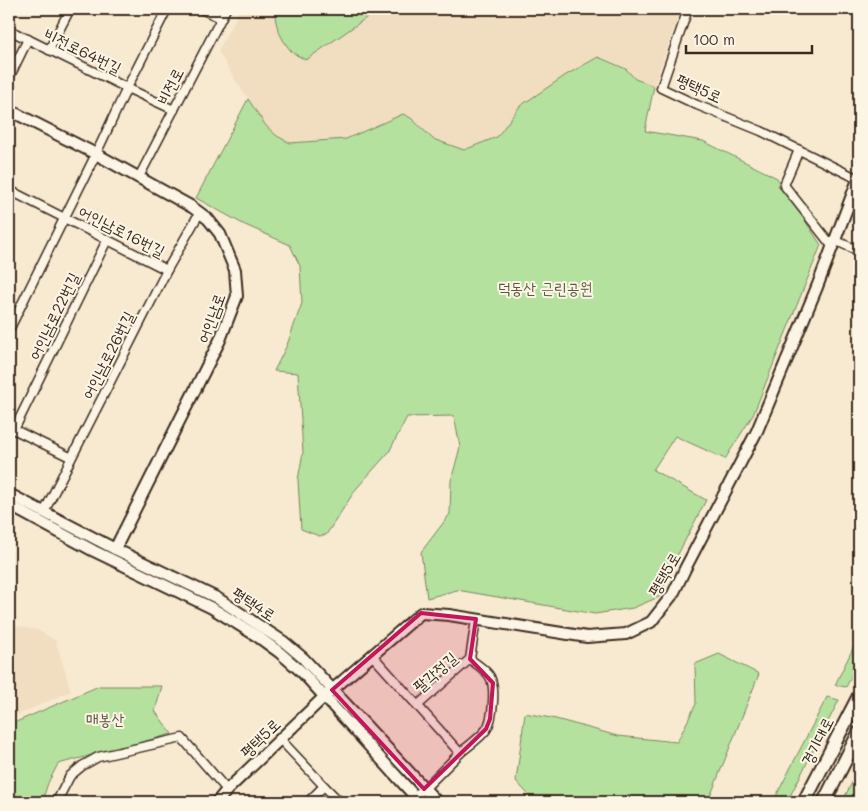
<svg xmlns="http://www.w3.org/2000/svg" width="868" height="811" viewBox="0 0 868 811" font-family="Mali,'Poor Story',sans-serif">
	<rect width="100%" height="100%" fill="#f8ead1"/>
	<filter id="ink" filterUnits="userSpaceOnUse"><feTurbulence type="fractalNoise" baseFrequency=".02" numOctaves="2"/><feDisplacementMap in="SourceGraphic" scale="10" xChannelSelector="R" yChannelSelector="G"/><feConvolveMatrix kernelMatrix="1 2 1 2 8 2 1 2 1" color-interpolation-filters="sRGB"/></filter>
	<g filter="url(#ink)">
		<g fill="#f1dec0">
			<path d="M240,9H681L654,86L635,79L626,69L598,57L566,75L520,106L497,137L464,150L433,139L411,118L403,114L346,139L290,143L277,136L266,126L237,83L218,51Z"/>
			<path d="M9,607L11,625L38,630L56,641L71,691L9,719Z"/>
		</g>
		<g fill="#b5e19f" stroke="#78865e">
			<path d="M277,9H379L306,60C302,58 296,55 292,52C282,41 274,25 275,10Z"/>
			<path d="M598,57L626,69L635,79L654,86L645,131L703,141L777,178L821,245L753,415L725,459L675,436L653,470L706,500L676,558L659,597L633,608L595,614L457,590L427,598L421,552L450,514L451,481L460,447L454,416L407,417L389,452L356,489L326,535L319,536L301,529L298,480L303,452L298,373L274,371L287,345L302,303L300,266L290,245L243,224L196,198L248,99L266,126L277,136L290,143L346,139L403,114L411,118L433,139L464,150L497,137L520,106L566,75Z"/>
			<path d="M859,636V661L846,687L835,685Z"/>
			<path d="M719,654L759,674L708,802H535L516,781L525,713L556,719L618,736L677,742L696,704L695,664Z"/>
			<path d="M99,686H162L155,711L172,734L58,764L48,783L42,802H9V725Z"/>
			<path d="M827,697L839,700L787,802H773Z"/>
			<path d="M859,769V802H842Z"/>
		</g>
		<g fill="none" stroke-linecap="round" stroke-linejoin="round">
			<defs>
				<g id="minor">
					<path d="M201,9L221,18"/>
					<path d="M688,9L661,88L697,105L761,131L858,179"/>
					<path d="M9,30L127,88L174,110"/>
					<path d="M49,50L70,9"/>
					<path d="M9,78L28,39"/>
					<path d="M799,150L784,185L832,246"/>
					<path d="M139,177L226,9"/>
					<path d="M9,190L167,270"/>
					<path d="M9,203L14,193"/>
					<path d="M834,240L859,251"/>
					<path d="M9,330L96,154L127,88L167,9"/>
					<path d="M9,427L70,457"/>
					<path d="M14,430L107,240"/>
					<path d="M44,512L167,270L200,212"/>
					<path d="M372,655L460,753L424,789L407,802"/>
					<path d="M470,659L476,619"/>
					<path d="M417,706L470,659C476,664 483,668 488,674C497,684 493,720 486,730C479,739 468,746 460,753"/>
					<path d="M280,739L324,786L340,802"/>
					<path d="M58,802V799L70,776L82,766L98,757L182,738L227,790"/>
					<path d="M308,802L324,786"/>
				</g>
				<g id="tertiary">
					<path d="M9,110L96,154L192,207L208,219L220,234L235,270L237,296L220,340L115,549"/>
					<path d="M9,494L115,549L217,598L284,642L303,658L437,802"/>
					<path d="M9,505L94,551L212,608L257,636L279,652L302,672L420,802"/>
					<path d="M217,802L227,790L324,697L421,613L449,615L587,637L626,634L651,622L673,594L686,567L757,431L817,287L859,177"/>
				</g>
				<g id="primary">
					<path d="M804,802L859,696"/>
					<path d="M824,802L859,733"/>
				</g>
			</defs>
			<use href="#minor" stroke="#3b2a1e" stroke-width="11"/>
			<use href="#tertiary" stroke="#3b2a1e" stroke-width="14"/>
			<use href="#primary" stroke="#3b2a1e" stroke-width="16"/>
			<use href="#minor" stroke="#fcf5e5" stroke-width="8"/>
			<use href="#tertiary" stroke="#fcf5e5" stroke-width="10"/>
			<use href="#primary" stroke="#fcf5e5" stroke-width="12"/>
		</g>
	</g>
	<path fill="#c2185b" fill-opacity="0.2" stroke="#c2185b" stroke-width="4" stroke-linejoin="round" d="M421,613L476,619L470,659L493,683L490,719L486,729L424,789L332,690Z"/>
	<g text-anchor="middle" stroke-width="4" stroke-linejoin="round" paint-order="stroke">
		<g font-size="16" fill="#3b2a1e" stroke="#fcf5e5">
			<text transform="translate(83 51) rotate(26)" y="6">비전로64번길</text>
			<text transform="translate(170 86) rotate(-63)" y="6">비전로</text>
			<text transform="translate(699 88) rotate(24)" y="6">평택5로</text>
			<text transform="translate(122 231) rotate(27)" y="6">어인남로16번길</text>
			<text transform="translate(54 316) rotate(-64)" y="6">어인남로22번길</text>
			<text transform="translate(211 318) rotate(-70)" y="6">어인남로</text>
			<text transform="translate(108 355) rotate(-63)" y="6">어인남로26번길</text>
			<text transform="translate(664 574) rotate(-60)" y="6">평택5로</text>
			<text transform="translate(254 604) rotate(33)" y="6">평택4로</text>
			<text transform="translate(435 672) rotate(-41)" y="6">팔각정길</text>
			<text transform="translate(260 738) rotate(-44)" y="6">평택5로</text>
			<text transform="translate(817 741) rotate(-63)" y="6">경기대로</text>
		</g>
		<g font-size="16" fill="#5a583e" stroke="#fcf5e5">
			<text x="545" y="294">덕동산 근린공원</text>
			<text x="105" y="725">매봉산</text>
		</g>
	</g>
	<rect width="868" height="811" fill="none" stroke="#fcf5e5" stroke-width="30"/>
	<rect x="15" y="15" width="838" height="781" fill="none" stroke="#3b2a1e" stroke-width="2" filter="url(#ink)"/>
	<path d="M686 45v8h126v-8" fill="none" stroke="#3b2a1e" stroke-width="2.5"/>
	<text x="693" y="45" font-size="15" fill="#3b2a1e" stroke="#fcf5e5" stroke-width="4" paint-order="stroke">100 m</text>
</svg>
